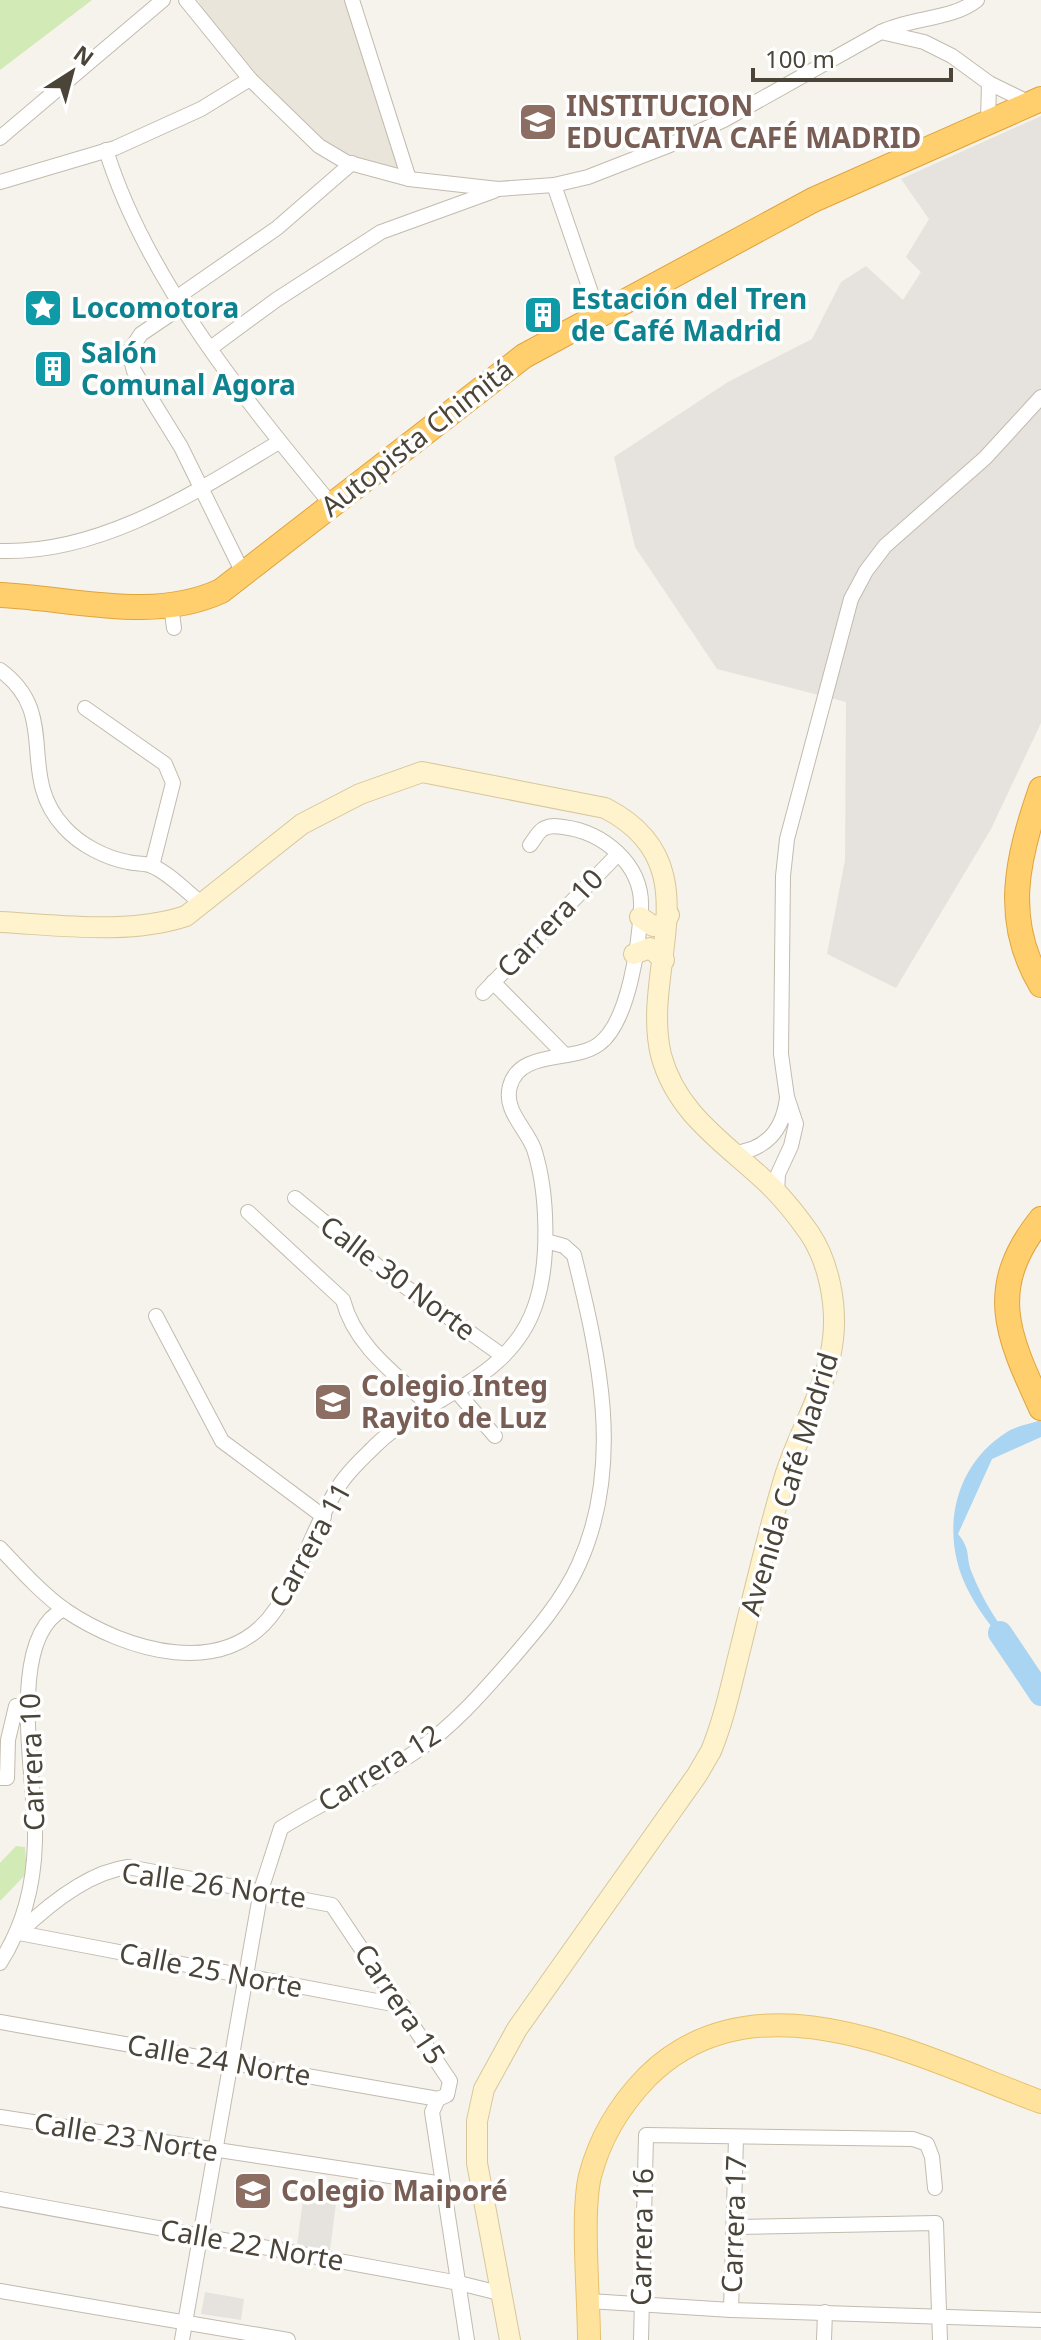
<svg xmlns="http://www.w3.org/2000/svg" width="1041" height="2340" viewBox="0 0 1041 2340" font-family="'Noto Sans',sans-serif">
	<rect width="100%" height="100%" fill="#f6f3ec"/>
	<path fill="#eae5da" d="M198,0H349L405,173L341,154L298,120L212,27Z"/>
	<g fill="#e6e2dd">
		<path d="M1041,116V723L991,829L896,988L827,954L845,860L846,702L717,669L635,547L614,457L728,382L812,339L841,282L866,266L903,300L921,272L906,257L929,219L901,179Z"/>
		<path d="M305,2184L338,2188L330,2250L297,2246Z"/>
		<path d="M205,2292L244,2299L241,2320L201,2314Z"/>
	</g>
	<g fill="#d2eab5">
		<path d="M0,0H92L0,70Z"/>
		<path d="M16,1846L25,1847L27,1873L0,1901V1863Z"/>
	</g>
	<path fill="#a9d4f2" d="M1041,1420V1437L992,1459L958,1534C972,1551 965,1556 972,1573C987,1612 1014,1646 1041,1676V1686C1017,1655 989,1629 970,1594C939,1538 951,1467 1007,1432C1016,1426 1030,1424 1041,1420Z"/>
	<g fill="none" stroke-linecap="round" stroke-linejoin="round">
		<path stroke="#a9d4f2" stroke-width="24" d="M1000,1633L1041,1694"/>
		<defs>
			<g id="street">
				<path d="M186,0L250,79L319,146L346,162L409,179L498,189L554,185L588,177L670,145L724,120L881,32C912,17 952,20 977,0"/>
				<path d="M352,0L409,179"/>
				<path d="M881,32L924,42L952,56L989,83L1034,105"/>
				<path d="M988,122L989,83"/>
				<path d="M0,138L163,0"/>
				<path d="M106,150C146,279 246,401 331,504"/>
				<path d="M0,182L115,148L201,109L250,79"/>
				<path d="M554,185L598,313"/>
				<path d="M176,298L277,228L352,163"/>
				<path d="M181,307L141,334L129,352L134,371L181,447L244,575"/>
				<path d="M212,347L276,300L381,232L494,191"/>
				<path d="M0,551C102,554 195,492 279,442"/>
				<path d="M171,606L174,628"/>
				<path d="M0,670C62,715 15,774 64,827C80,845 106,858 128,862C136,864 146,863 152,866C169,873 187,892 201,903"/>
				<path d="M85,708L165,764L173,783L152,866"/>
				<path d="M493,982L565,1055"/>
				<path d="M483,993L618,854"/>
				<path d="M732,1153C766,1151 783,1130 787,1098"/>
				<path d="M777,1193L778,1174L791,1146L796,1124L787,1097L781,1054L783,876L787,839L851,599L866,571L885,546L985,458L1041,397"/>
				<path d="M295,1198L386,1273L503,1356"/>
				<path d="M248,1212L343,1300C355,1347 398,1376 431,1407"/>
				<path d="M156,1316L222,1441L324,1517"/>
				<path d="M458,1393L495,1436"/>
				<path d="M0,1548C20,1569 41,1593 65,1610C126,1651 227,1682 276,1609C302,1571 314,1524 339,1486C348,1471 364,1457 376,1445C427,1396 509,1382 535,1306C550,1263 548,1192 534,1149C526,1128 503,1110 510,1086C520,1049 574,1063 599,1044C629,1022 639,944 641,908C643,864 603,832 563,827C556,826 549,825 543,829C538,832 534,840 530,845"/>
				<path d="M0,1778H7L8,1740L16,1706"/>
				<path d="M19,1933C47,1906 89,1872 128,1867L332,1905L450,2081L447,2095L438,2099L432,2112L467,2340"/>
				<path d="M19,1933L403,2006"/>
				<path d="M0,1963C24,1925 34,1886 35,1841C37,1784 4,1638 64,1609"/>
				<path d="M0,2022L438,2099"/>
				<path d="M0,2117L443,2184"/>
				<path d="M0,2199L459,2283L503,2294"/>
				<path d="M735,2227L936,2223L940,2340"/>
				<path d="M0,2291L288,2340"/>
				<path d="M589,2301L731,2310L1041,2320"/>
				<path d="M731,2310L736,2138"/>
				<path d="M182,2340L261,1890L281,1828C325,1800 375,1780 418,1750C453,1726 481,1694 509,1662C535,1632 563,1600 579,1564C624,1464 599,1356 574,1255L564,1246L546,1241"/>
				<path d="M641,2340L646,2135L913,2139L927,2144L932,2157L935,2188"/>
				<path d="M824,2340L825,2312"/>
			</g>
			<g id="secondary">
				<path d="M640,917L653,926L663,924L669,915"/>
				<path d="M0,922C60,925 129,935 186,916L302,824L360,794L422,772L605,808C715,864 640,968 661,1055C676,1112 722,1141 763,1179C781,1195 796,1214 810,1234C829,1263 837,1305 833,1339C828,1386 799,1431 785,1476C768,1532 755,1589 741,1646C732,1681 725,1717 711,1751L697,1775L517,2029L484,2089L477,2121V2163L510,2340"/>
				<path d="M634,954L650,948L664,960"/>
			</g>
			<path id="primary" d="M589,2340C589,2297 581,2214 590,2176C600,2137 620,2105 647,2077C757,1968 922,2058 1041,2102"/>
			<g id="highway">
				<path d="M0,595C73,598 151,623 221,591L524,356L813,200L1041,99"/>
				<path d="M1041,789C1017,858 1002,920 1041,985"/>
				<path d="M1041,1219C985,1289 1008,1336 1041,1408"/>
			</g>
		</defs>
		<use href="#street" stroke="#c2bbae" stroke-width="16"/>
		<use href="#secondary" stroke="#d6c79b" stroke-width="22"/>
		<use href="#primary" stroke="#e6c16a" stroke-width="24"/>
		<use href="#highway" stroke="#e0a43c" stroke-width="26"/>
		<use href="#street" stroke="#fff" stroke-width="14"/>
		<use href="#secondary" stroke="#fff3cd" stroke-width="20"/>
		<use href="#primary" stroke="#ffe39c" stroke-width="22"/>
		<use href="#highway" stroke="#ffcf6e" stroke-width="24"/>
	</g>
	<defs>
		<symbol id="school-square" viewBox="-11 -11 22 22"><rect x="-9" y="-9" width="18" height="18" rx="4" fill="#8d6e63" stroke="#fff"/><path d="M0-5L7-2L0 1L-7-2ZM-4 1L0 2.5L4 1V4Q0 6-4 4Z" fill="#fff"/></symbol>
		<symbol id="sight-square" viewBox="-11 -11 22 22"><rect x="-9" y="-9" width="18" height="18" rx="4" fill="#0f9aa8" stroke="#fff"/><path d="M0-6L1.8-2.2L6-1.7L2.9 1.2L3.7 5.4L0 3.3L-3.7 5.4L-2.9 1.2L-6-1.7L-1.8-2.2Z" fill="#fff"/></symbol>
		<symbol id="building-square" viewBox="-11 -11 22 22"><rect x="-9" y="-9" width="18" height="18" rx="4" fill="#0f9aa8" stroke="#fff"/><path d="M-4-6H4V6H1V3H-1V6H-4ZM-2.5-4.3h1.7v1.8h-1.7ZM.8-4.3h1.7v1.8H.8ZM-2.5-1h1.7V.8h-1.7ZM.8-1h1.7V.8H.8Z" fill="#fff"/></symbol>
		<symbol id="university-square" viewBox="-11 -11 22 22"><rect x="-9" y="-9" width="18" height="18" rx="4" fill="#8d6e63" stroke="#fff"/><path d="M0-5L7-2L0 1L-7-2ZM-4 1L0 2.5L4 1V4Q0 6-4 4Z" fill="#fff"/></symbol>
	</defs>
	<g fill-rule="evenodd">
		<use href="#school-square" x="516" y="100" width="44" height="44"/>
		<use href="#sight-square" x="21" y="286" width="44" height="44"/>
		<use href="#building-square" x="521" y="293" width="44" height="44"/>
		<use href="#building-square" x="31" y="347" width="44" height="44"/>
		<use href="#school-square" x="311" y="1380" width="44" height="44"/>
		<use href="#university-square" x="231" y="2169" width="44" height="44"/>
	</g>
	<g text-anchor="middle" stroke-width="7" stroke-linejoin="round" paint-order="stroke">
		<g font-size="28" font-weight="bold" fill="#785e54" stroke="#fff" text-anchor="start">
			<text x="566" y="116">INSTITUCION<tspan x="566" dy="32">EDUCATIVA CAFÉ MADRID</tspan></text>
			<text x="361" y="1396">Colegio Integ<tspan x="361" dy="32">Rayito de Luz</tspan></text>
			<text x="281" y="2201">Colegio Maiporé</text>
		</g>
		<g font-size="28" font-weight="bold" fill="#0d838f" stroke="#fff" text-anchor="start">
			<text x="571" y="309">Estación del Tren<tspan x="571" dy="32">de Café Madrid</tspan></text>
			<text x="71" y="318">Locomotora</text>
			<text x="81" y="363">Salón<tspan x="81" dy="32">Comunal Agora</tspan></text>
		</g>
		<g font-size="28" fill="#4b4439" stroke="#fff">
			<text transform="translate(417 438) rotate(-38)" y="10">Autopista Chimitá</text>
			<text transform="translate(550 923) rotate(-46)" y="10">Carrera 10</text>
			<text transform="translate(398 1278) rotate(37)" y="10">Calle 30 Norte</text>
			<text transform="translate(789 1484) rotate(-73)" y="10">Avenida Café Madrid</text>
			<text transform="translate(310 1545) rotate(-61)" y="10">Carrera 11</text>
			<text transform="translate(32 1762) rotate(-92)" y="10">Carrera 10</text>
			<text transform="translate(379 1768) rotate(-32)" y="10">Carrera 12</text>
			<text transform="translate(214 1885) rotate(8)" y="10">Calle 26 Norte</text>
			<text transform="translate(211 1970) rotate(11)" y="10">Calle 25 Norte</text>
			<text transform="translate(400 2004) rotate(56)" y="10">Carrera 15</text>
			<text transform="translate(219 2060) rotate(10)" y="10">Calle 24 Norte</text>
			<text transform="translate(126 2137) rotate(9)" y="10">Calle 23 Norte</text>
			<text transform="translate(734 2224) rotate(-88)" y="10">Carrera 17</text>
			<text transform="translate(642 2237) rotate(-89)" y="10">Carrera 16</text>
			<text transform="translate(252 2245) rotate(10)" y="10">Calle 22 Norte</text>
		</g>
	</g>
	<g transform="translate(72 72) rotate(36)" stroke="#ffffff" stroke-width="6" paint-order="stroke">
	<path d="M0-6L14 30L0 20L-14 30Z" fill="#4b4439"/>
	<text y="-12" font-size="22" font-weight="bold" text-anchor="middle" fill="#4b4439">N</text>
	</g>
	<path d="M753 68v12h198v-12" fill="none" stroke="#4b4439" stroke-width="4"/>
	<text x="765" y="68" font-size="24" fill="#4b4439" stroke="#ffffff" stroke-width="6" paint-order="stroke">100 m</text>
</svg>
